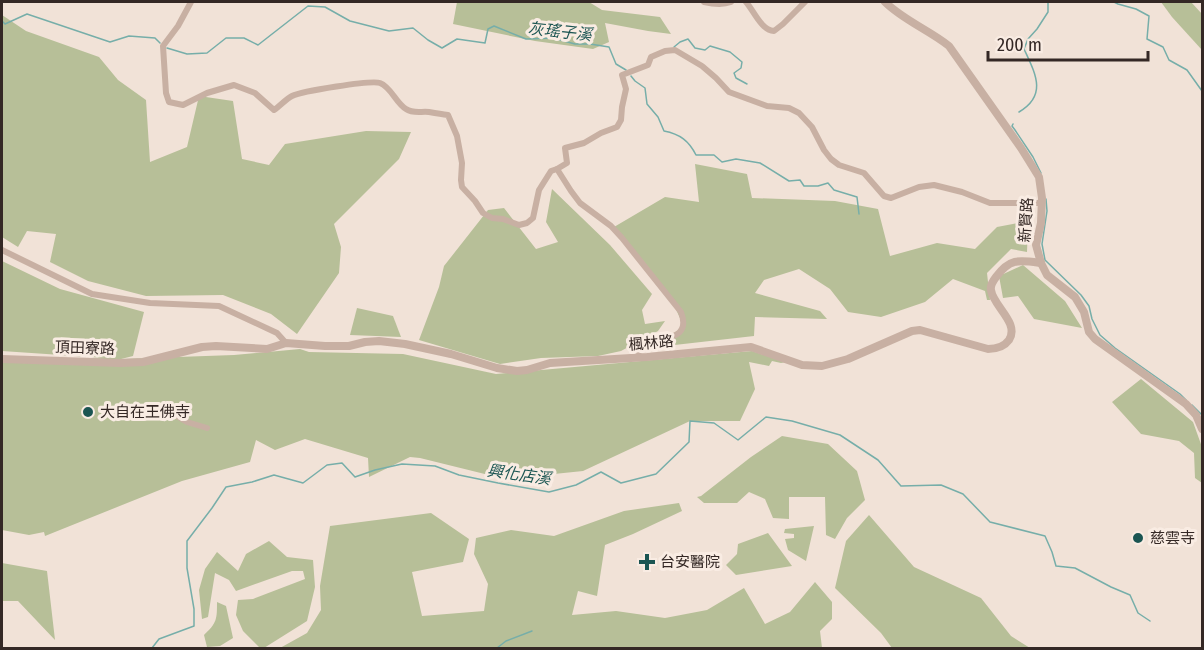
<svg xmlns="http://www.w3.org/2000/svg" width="1204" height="650" viewBox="0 0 1204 650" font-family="'Fira Sans Condensed','Noto Sans TC',sans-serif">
	<rect width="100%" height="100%" fill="#f1e2d7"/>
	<g fill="#b7bf98">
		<path d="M457,2H589L602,10L660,17L671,34L648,31L605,23L609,42L593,49L535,41L453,24Z"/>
		<path d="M1161,2H1191L1202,14V50L1172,17Z"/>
		<path d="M2,15L26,31L99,57L118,80L146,100L150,162L187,147L199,96L233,101L242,159L269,165L285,144L366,131L411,132L399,159L334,224L341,247L339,273L297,334L271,314L223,295L146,296L88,281L50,262L56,234L27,231L18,247L2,237Z"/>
		<path d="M695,164L747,174L752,198L835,201L878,209L890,256L937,243L975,249L997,227L1028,221L1027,252L1011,249L987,273L990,300H987L985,291L953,279L925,302L881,317L848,312L830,289L799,269L764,280L755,293L820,311L827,319L755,317L754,336L648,348L684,327L674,305L614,227L665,197L699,202Z"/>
		<path d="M552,189L610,245L652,294L642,310L645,324L665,321L658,331L621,351L598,356L541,358L500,364L419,340L439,287L444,266L488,210L504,208L536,249L558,242L546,222Z"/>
		<path d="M2,261L60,289L144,312L133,356L121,359L234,355L300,349L309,352L403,354L496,374L752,351L786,362L781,363L772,361L769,366L749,362L755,389L740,421H690L583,471L505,479L420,458L410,457L369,477L368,458L305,439L275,450L256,440L250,462L182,481L45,536L44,532L29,535L2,530V361L105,358L2,351Z"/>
		<path d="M1023,265L1065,301L1082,328L1034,319L1018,296L1003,298L999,276Z"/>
		<path d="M357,308L393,316L401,337L350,335Z"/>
		<path d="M1141,379L1193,422L1202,447V483L1195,478L1194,453L1179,441L1141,434L1112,402Z"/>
		<path d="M782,436L828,444L857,471L865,500L847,518L835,539L826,535L825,497H789V519L773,518L765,499L749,492L737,503H704L697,497L701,496L751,457Z"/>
		<path d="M679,503L682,511L633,534L605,545L597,596L578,591L572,615L616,611L665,618L707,610L744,588L765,624L790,612L815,582L832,602V619L820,631L822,648H280L307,633L321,610L320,586L330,526L431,513L469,539L463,562L412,572L422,616L484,611L488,584L474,554L476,538L511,530L554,536L624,511Z"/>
		<path d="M869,515L914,567L981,598L1011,636L1030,648H892L881,633L835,588L846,541Z"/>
		<path d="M814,526L806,561L788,550L785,539L794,538V534L784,533L785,529Z"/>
		<path d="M768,533L792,566L736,575L726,565L737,554L738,544Z"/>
		<path d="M269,541L287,557L313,560L315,587L307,621L264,648H260L243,631L236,615L238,600L253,599L305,579L303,571H292L236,591L229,580L215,573L208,617L202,619L199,590L205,569L217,552L238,571L246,554Z"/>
		<path d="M2,563L47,571L55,640L18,601H2Z"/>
		<path d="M217,602L226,606L233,638L220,646L207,647L204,635C217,623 217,619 217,602Z"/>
	</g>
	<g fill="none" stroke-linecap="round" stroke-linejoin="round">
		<g stroke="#76aea9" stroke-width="1.5">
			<path d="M1114,2L1118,4L1136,9L1149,16L1147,39L1163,47L1169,60L1187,70L1202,91"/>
			<path d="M2,21L5,24L27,14L110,42L129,36L155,38L160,43"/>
			<path d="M674,47L680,42L688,39L695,48L705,50L710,46L730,52L742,62L741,68L734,73L736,78L747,84"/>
			<path d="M167,48L187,54L207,53L226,38H244L258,45L308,6L325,7L350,21L389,31L413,28L428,40L442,48L457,39L485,43L488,29L494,26L526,39L553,38L575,44H590L609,47L616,64L626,70"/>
			<path d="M631,76L635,81L645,88L647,104L658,117L664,131C680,134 689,141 696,155H714L722,162L736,159L760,163L789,181L800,180L804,186H818L828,183L834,190L857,197L859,214"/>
			<path d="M1019,112C1048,95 1035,73 1024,49L1028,39L1037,29L1048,12V2"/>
			<path d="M1013,124L1012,126L1015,130L1033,157L1041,173"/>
			<path d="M1046,199L1047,211L1042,244L1045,260L1081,295L1089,306L1092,319L1100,335L1115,348L1180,394L1186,400"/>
			<path d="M1192,405L1202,415"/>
			<path d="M152,648L159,639L194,626V609L187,568V541L212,508L226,487L252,482L274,475L303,483L327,465L342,463L355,477L375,470L402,464L435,466L459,475L498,483L549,492L576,485L601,472L621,483L656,474L689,442L690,421L714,423L738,440L766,417L792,421L840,435L878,460L901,486L941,485L963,494L990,522L1045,536L1052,552L1056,566L1075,568L1111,587L1130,595L1138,613L1150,621"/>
			<path d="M497,648L506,641L532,631"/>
		</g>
		<g stroke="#c8b0a3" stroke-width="6">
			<path d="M191,2L178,26L163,46L166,93L169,102L183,105L207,93L234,85L255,93L274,110C280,106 286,99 292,96C302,91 371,80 380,83C391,87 396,103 406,109C413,114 422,111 429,112C435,113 441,114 448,115L457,136L462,163L461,180L462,187L475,201L483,213L492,218L503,219L519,225L527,223L533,218L539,190L551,171L557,169L571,191L580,203L611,226L622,238L681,312C693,344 655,335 641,349C639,351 638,354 636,357"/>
			<path d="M704,2C713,4 723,5 731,2"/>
			<path d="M746,2C754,11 761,30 774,31L783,24L805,2"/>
			<path d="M557,169L567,163L565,148L584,143L601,133L617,127L621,120L622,107L626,89L622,75L648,65L651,57L665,51L675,50L702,66L716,78L729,92L767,106L789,108L799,113L812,127L824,150L831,159L839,165L864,173L884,196L891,198L919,187L934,185L962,192L990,203H1042"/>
			<path d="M2,250L92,294L150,303L219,306L277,333L286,343"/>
			<path d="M170,412L187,422L207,428"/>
		</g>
		<g stroke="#c8b0a3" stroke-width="8">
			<path d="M885,2C903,20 929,30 949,46L1021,148L1039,177L1042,198L1041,223L1036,245L1041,263L1047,275L1075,297L1084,312L1089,332L1095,339L1186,404L1196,415L1202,429"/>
			<path d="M2,359L121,363L143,362L202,347L216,346L267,349L286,343L325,346H349L365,342L379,341L405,344L451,354L497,368L517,371L527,370L550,363L647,357L751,347L802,365L822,366L848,359L912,331L920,330L988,349C996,349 1004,347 1009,340C1020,323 993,306 991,290C990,285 993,281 996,277C1010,258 1019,260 1041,263"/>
		</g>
	</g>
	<g fill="#1b5552" stroke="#f9ece3" stroke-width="2">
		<circle cx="88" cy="412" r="6"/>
		<circle cx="1138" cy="538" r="6"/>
		<path d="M644 553h6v6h6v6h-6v6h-6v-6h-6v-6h6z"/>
	</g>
	<g text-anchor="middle" stroke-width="6" stroke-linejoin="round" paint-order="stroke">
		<g font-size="15" fill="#342825" stroke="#f9ece3">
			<text transform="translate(1026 220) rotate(-86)" y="5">新賢路</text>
			<text transform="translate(651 343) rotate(-5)" y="5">楓林路</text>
			<text transform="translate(85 348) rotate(2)" y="5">頂田寮路</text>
		</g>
		<g font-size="15" fill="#342825" stroke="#f9ece3" text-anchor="start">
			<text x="100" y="417">大自在王佛寺</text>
			<text x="1150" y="543">慈雲寺</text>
			<text x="660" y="567">台安醫院</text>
		</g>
		<g font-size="16" font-style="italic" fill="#1b5552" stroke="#f9ece3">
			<text transform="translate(560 31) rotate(6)" y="6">灰瑤子溪</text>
			<text transform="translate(519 474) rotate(8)" y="6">興化店溪</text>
		</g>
	</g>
	<rect width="1204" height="650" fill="none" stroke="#342825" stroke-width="6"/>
	<path d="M988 51v9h160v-9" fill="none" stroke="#342825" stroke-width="3"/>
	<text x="997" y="51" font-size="18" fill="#342825" stroke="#f9ece3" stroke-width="4.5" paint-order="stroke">200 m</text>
</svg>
